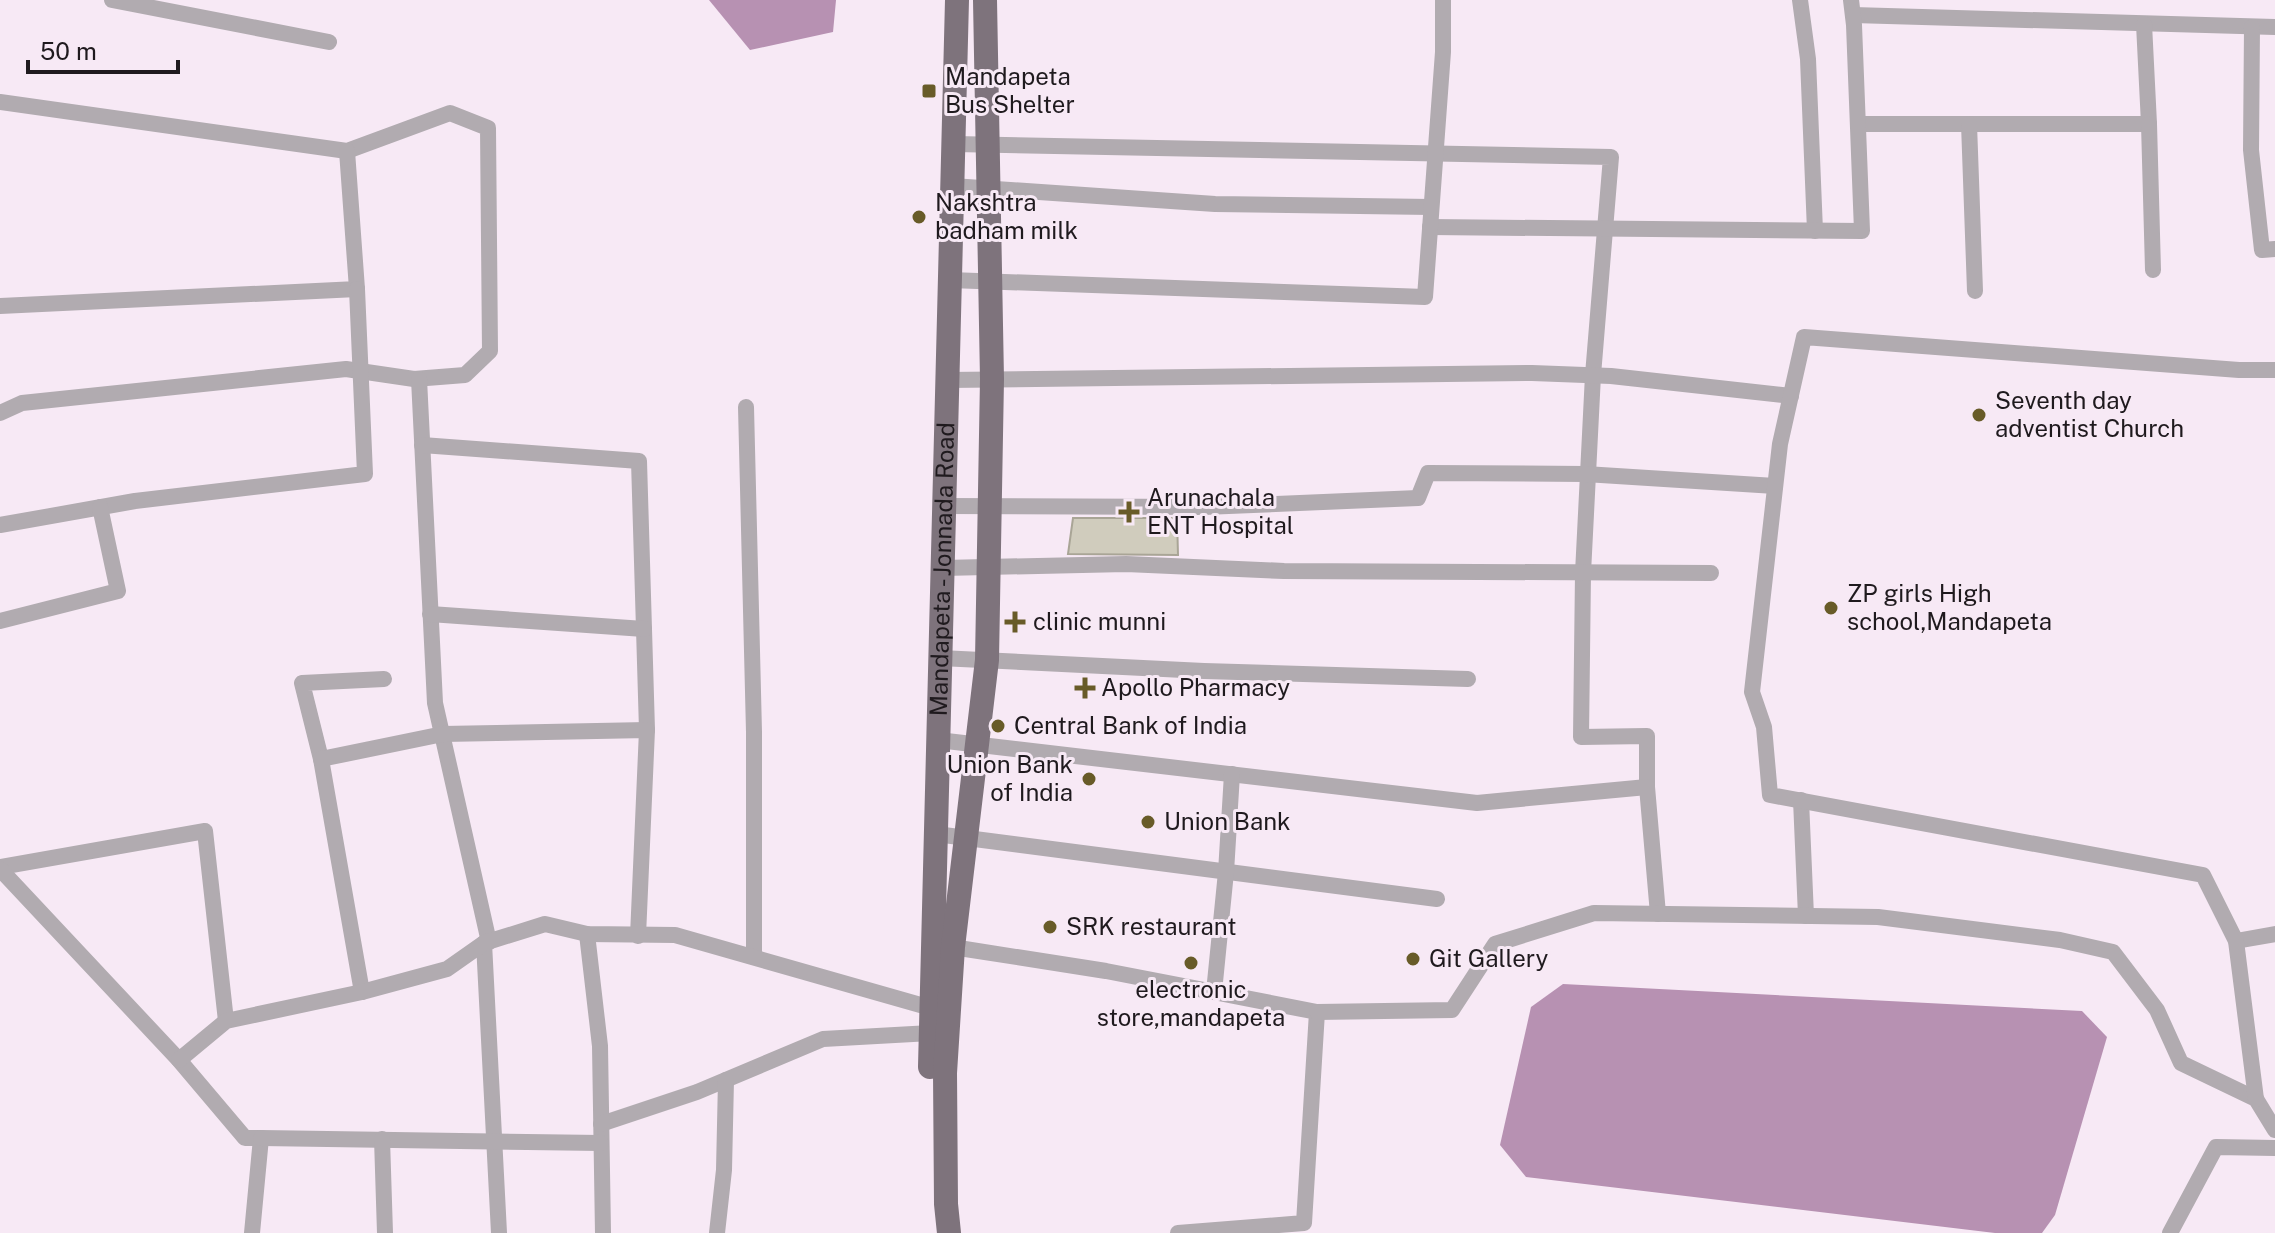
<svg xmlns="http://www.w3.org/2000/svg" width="2275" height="1233" viewBox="0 0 2275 1233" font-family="'Public Sans',sans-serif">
	<rect width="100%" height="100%" fill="#f7e9f5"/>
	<g fill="#b791b2">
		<path d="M709,0H836L833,32L750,50Z"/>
		<path d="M1563,984L2082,1011L2107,1037L2055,1215L2042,1233H1995L1526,1177L1500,1145L1531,1007Z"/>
	</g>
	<path fill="#d0ccbd" stroke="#a9a596" stroke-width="2" d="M1073,518H1177L1178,555L1068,554Z"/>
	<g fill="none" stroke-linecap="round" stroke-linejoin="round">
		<g stroke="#b1abb0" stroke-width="16">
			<path d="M112,0L329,42"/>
			<path d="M1800,0L1808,59L1815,231"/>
			<path d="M1853,15L2275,27"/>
			<path d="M2252,27L2251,150L2262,250L2275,249"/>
			<path d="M0,102L347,151L450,113L488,128L490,351L465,375L414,379L346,369L22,403L0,413"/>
			<path d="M1858,124H2149L2144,24"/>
			<path d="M1969,124L1975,291"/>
			<path d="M2149,124L2153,270"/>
			<path d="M954,144L1611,157L1593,375L1583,573L1581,737L1647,736V787"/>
			<path d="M952,186L1215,204L1431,207"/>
			<path d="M1430,227L1862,231L1854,25L1851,0"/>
			<path d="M950,280L1425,297L1443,52V0"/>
			<path d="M0,306L357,289L347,151"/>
			<path d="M419,379L435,703L489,942"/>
			<path d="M947,380L1532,373L1611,376L1791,396"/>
			<path d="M746,407L754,732V957"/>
			<path d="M422,445L639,461L647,730"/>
			<path d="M944,506L1204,507L1418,498L1428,473L1585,474L1775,486"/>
			<path d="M0,525L135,501L365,474L357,289"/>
			<path d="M943,568L1126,564L1284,571L1711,573"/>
			<path d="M430,614L644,629"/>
			<path d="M0,621L118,591L100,507"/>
			<path d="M940,658L1204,671L1468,679"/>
			<path d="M938,740L1477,803L1647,787L1658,914"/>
			<path d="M321,759L302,683L384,679"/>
			<path d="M1801,800L1806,916"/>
			<path d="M936,834L1437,899"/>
			<path d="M0,867L205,831L226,1021"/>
			<path d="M0,869L179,1060L245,1138H261L252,1233"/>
			<path d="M587,934L600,1046L603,1233"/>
			<path d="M2236,941L2275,934"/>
			<path d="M484,943L499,1233"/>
			<path d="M946,946L1106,971L1317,1012L1304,1223L1178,1233"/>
			<path d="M362,992L321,759L443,734L647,730L638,936"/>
			<path d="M1214,992L1226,872L1232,774"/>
			<path d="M1317,1012L1452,1010L1495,944L1594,913L1878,917L2060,940L2113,952L2157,1010L2181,1063L2256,1099L2275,1130"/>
			<path d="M179,1060L226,1021L362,992L447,969L484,943L545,924L587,934L675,935L931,1008"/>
			<path d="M2256,1099L2236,941L2203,875L1770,795L1764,727L1752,692L1780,444L1804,337L2239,370H2275"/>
			<path d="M601,1124L697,1092L823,1039L931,1033"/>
			<path d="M261,1138L601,1143"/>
			<path d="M382,1139L385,1233"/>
			<path d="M717,1233L724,1170L726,1080"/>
			<path d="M2170,1233L2216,1147L2275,1148"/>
		</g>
		<g stroke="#7e737c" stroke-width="24">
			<path id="s1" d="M930,1067L957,0"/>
			<path d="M949,1233L946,1204L945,1073L953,947L987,660L992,379L985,0"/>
		</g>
	</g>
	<g fill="#685b28" stroke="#f7e9f5" stroke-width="3">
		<rect x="921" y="83" width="16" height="16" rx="4"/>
		<circle cx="919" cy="217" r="8"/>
		<circle cx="1979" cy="415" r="8"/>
		<path d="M1125 500h8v8h8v8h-8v8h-8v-8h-8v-8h8z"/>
		<circle cx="1831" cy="608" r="8"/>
		<path d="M1011 610h8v8h8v8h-8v8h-8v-8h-8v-8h8z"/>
		<path d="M1081 676h8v8h8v8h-8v8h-8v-8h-8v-8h8z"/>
		<circle cx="998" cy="726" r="8"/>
		<circle cx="1089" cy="779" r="8"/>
		<circle cx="1148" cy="822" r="8"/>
		<circle cx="1050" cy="927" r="8"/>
		<circle cx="1413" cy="959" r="8"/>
		<circle cx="1191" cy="963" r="8"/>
	</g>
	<g text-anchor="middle" stroke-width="6" stroke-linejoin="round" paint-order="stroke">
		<g font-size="24" fill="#1f1a1e" stroke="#f7e9f5" text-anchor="start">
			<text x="945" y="85">Mandapeta<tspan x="945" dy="28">Bus Shelter</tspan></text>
			<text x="935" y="211">Nakshtra<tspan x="935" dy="28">badham milk</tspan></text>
			<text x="1995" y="409">Seventh day<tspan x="1995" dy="28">adventist Church</tspan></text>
			<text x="1147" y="506">Arunachala<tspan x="1147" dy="28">ENT Hospital</tspan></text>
			<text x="1847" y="602">ZP girls High<tspan x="1847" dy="28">school,Mandapeta</tspan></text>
			<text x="1033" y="630">clinic munni</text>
			<text x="1101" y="696">Apollo Pharmacy</text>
			<text x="1014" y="734">Central Bank of India</text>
			<text x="1073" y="773" text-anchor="end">Union Bank<tspan x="1073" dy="28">of India</tspan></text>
			<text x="1164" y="830">Union Bank</text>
			<text x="1066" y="935">SRK restaurant</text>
			<text x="1429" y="967">Git Gallery</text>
			<text x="1191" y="998" text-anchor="middle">electronic<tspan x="1191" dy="28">store,mandapeta</tspan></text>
		</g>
		<g font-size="24" fill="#1f1a1e" stroke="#f7e9f5">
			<text dy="8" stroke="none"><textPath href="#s1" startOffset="498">Mandapeta - Jonnada Road</textPath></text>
		</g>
	</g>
	<path d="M28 60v12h150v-12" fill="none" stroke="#1f1a1e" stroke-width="4"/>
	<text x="40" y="60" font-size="24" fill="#1f1a1e" stroke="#f7e9f5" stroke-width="6" paint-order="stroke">50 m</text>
</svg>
